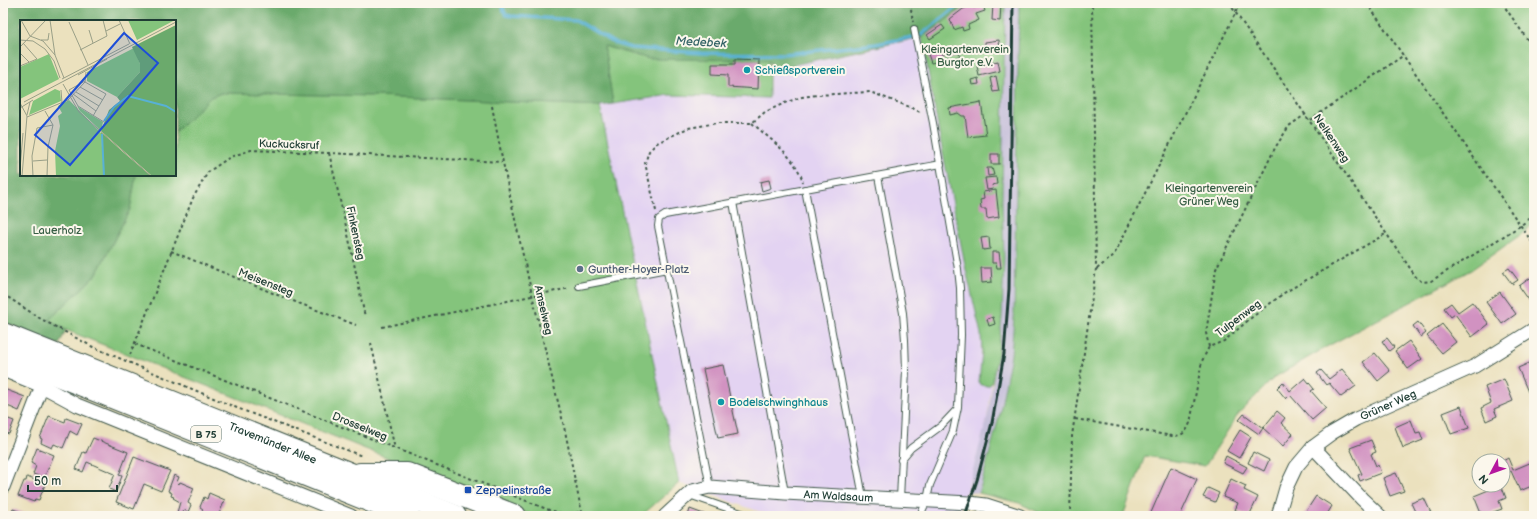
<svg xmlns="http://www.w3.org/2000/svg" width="1537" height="519" viewBox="0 0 1537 519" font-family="'Balsamiq Sans',sans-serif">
	<rect width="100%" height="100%" fill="#fbf7ec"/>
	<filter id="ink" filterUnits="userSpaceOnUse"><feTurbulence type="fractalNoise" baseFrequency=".025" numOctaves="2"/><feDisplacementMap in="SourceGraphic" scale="8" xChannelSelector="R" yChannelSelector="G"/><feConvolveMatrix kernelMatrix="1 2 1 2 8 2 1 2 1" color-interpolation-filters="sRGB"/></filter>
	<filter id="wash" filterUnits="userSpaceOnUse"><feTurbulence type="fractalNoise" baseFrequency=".012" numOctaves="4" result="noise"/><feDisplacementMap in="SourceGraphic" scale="16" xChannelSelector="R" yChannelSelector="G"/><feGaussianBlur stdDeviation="0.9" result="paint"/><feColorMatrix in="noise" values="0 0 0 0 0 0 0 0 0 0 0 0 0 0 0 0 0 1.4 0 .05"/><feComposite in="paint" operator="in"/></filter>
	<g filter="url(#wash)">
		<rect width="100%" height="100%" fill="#ebe1be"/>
		<path fill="#e3d3f2" d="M922,37L939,133L966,270L981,334V385L988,386L992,383L987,418L976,462L958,516H772L679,483L600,106L670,95L769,98L770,70Z"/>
		<path fill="#c6c0da" d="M1005,3H1019L1014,318L1011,355L999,417L979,493L967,492L987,418L998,353L1004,257L1002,199Z"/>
		<g fill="#84c47c" stroke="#528058">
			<path d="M971,3H1005L1002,199L1004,257L1002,318L998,353L992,383L988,386L981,385L979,382L982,352L981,334L966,270L939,133L922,37L940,25L965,5Z"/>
			<path d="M1019,3H1534V223L1523,233L1471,270L1328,346L1275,377L1239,413L1205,466L1145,456L1123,516H1046L1019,503L979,493L999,417L1011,355L1014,318Z"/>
			<path d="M604,46L637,56L769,60V98L670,95L613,104Z"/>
			<path d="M221,93L377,96L600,106L679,483L641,516H534L66,330L49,320L96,275L130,209L136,175H175V132L211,97Z"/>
		</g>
		<path fill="#6baa6c" stroke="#457450" d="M3,3H971L964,5L940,25L922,37L770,70L772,64L769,60L649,59L604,46L613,104L600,106L377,96L221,93L211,97L175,132V21H21V175H136L130,209L96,275L49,320L66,330L59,345L3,322Z"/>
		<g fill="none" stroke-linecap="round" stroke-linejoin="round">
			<g stroke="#58b1d5" stroke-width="3.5">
				<path d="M502,3L504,11L506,15L511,16L576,20L614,43L631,48L701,53L784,54L876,44L913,37"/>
				<path d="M921,35L959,5L965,3"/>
			</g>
		</g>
		<g id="blocks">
			<g fill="#d192c1">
				<path d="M972,3L974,8L983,5L985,11L976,14L979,20L968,25L969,29L963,31L962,27L954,30L950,19L963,9L968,7L967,5Z"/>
				<path d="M993,4H1001L1000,21L992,20Z"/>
				<path d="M942,25L945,29L930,39L927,35Z"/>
				<path d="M999,40L1000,50L986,52L985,42Z"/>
				<path d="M957,48L960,56L949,59L947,51Z"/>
				<path d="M942,50L944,60L931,63L928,54Z"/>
				<path d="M735,59L759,60L758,89L728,87V75L712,74V64H735Z"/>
				<path d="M998,61L1000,71L979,76L977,66Z"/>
				<path d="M996,76L999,91L993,92L990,78Z"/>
				<path d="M978,78L979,84L972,85L971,80Z"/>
				<path d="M981,102L986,135L968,137L965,116H962L958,113L950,115L949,108Z"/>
				<rect x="991" y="154" width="8" height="10"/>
				<path d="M987,168H992L994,175L988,176Z"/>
				<path d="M996,177L997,184L992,185L993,189L987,190L985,178Z"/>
				<path d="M769,180L771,188L762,191L760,182Z"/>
				<path d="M996,190L999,217L987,219L986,209H981L980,200L984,199L983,192Z"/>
				<path d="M989,237L990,249L983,250L981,238Z"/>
				<path d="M992,252H999L1001,268H997L996,263H992Z"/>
				<path d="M981,268H991L992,282L982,283Z"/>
				<path d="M1509,268L1518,280L1512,284L1503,272Z"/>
				<path d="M1533,276L1534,278V302L1531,303L1519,286Z"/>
				<path d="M1500,292L1516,314L1502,324L1486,302Z"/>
				<path d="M1472,302L1489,324L1472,337L1455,314L1451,317L1444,308L1451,303L1458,312Z"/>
				<path d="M993,317L995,324L989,326L987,319Z"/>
				<path d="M1418,322L1426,333L1421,337L1413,326Z"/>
				<path d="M1442,324L1456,342L1442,353L1427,336Z"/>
				<path d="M1387,338L1394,347L1389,351L1382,341Z"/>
				<path d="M1409,341L1422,359L1408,369L1395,351Z"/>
				<path d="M1375,353L1390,371L1378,381L1363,362Z"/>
				<path d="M1534,361V389L1528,392L1518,368Z"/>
				<path d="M723,365L738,434L718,438L703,369Z"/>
				<path d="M1342,369L1356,386L1341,397L1329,383L1326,385L1317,373L1321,370L1329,379Z"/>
				<path d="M1305,378L1314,389L1311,391L1326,408L1312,420L1290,395L1286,399L1277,388L1283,382L1290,391Z"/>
				<path d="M1504,379L1513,401L1494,409L1497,416L1486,421L1481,408L1491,403L1485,387Z"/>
				<path d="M4,389L25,397L19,411L3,404L6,398L3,397Z"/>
				<path d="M1461,406L1469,428L1451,434L1443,413Z"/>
				<path d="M1277,411L1285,418L1281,423L1293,434L1283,446L1263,428Z"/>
				<path d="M1244,414L1263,428L1259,434L1239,420Z"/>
				<path d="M49,416L65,422L66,418L82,424L77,435L70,431L63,448L54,444L52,448L41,443L42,439L40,438Z"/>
				<path d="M3,417L14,421L9,434L3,432Z"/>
				<path d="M1411,420L1416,433L1420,432L1423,440L1403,448L1395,427Z"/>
				<path d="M1240,430L1251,437L1239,458L1227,451Z"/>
				<path d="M93,438L128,452L119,475L122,476L116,492L109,489L115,474L87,462L83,472L76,469L83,452L86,453Z"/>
				<path d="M1371,440L1376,452L1371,454L1376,466L1378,465L1381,473L1360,481L1358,475L1362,474L1350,448Z"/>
				<path d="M37,448L54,455L44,478L33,474L36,466L31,463Z"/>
				<path d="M1253,452L1269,460L1264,471L1248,463Z"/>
				<path d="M1226,456L1247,467L1243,473L1223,463Z"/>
				<path d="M134,457L170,471L161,491L144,484L134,509L116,502Z"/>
				<path d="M1508,458L1513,470L1532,462L1534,468V475H1532L1534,485L1520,491L1511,471L1507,473L1503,464V461Z"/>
				<path d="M1171,467L1197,479L1180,516H1152L1150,515Z"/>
				<path d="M1396,473L1404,491L1390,496L1383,478Z"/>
				<path d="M174,475L179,477L177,482L179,484L180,482L194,488L188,503L191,505L188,512L184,510L181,516H176L180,502L173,498L174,497L171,496L172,493L168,491Z"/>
				<path d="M27,477L45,484L39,500L35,499L34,502L18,496L24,481H26Z"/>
				<path d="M1231,479L1246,486L1244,490L1258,497L1249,516L1235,510L1238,503L1223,497Z"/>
				<path d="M1501,485L1506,498L1499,501L1502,509L1482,516L1474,496Z"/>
				<path d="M1208,488L1219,493L1215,502L1203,497Z"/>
				<path d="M209,493L225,500L218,516H212L202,512L203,509L200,507L204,497L207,499Z"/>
				<path d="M1316,496L1332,506L1326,516H1303Z"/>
				<path d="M1424,498L1432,515L1417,516L1411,503Z"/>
				<path d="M13,509L26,514L25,516H10Z"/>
				<path d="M690,509L709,516H688Z"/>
			</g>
		</g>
	</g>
	<g filter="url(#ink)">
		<use href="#blocks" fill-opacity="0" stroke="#3e5649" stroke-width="1"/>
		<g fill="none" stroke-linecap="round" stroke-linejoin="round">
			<defs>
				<g id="lane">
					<path d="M914,29L933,123L958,269L960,288L961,335L958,407L953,431L930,485L927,500L920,516"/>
					<path d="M878,176L903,313L905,340L906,370L900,499"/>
					<path d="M805,189L863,497"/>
					<path d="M733,202L785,493"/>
					<path d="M579,286L667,269"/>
					<path d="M901,460L911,448L941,426L957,409"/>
					<path d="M710,487L658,226L659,219L665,215L941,164"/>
					<path d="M689,495L750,516"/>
				</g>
				<g id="street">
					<path d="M3,370L42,386L77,405L351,516"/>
					<path d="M1313,447L1362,499L1380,516"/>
					<path d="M3,487L42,386"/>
					<path id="s1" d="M665,516L692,491L710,487L785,493L969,503L986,505L1020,516"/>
					<path id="s2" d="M1278,516L1286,488L1296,467L1313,447L1332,433L1356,419L1475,366L1534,329"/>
				</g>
				<g id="highway">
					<path id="s3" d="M3,334L455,516"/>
					<path d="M3,353L408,516"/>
					<path d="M360,474H407L515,516"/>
				</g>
			</defs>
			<use href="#lane" stroke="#3e5649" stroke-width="8"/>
			<use href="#street" stroke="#3e5649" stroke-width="15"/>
			<use href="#highway" stroke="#3e5649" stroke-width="24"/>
			<g stroke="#3e5649" stroke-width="2" stroke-dasharray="3 3" stroke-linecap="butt">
				<path d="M910,3L913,22"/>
				<path d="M1229,3L1416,277L1422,282L1431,281L1520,226L1534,215"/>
				<path d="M1367,3L1534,245"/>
				<path d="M1502,3L1534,49"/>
				<path d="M492,106C511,208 535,309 560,410C569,445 574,481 583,516"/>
				<path d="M1310,120L1404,55"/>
				<path d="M752,123C771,140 796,157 803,182"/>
				<path d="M329,153L349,239L365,317"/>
				<path d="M656,211L645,163L649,151L657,143L688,128L717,123H752L765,112L787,102L802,97L817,95L870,92L910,107L922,113"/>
				<path d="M171,251L280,296L356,325"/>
				<path d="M1097,269L1114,255L1236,12L1238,3"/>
				<path d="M3,294L41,319L93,347L237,408L362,456"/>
				<path d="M382,327L570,288"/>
				<path d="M371,343L395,449"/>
				<path d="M135,344L549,510L569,515L582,511"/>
				<path d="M1209,347L1206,333L1216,269L1275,148L1289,126L1306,114"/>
				<path d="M130,355L193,198L208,172L230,157L251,150L329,153L502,162"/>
				<path d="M1075,419L1172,436C1182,436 1186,433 1190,423L1202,361L1209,347L1224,341L1251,318L1284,293L1387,233"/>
				<path d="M1070,516L1072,436L1096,269L1092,3"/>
			</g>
			<use href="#lane" stroke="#fff" stroke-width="6"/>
			<use href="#street" stroke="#fff" stroke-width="13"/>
			<use href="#highway" stroke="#fff" stroke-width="22"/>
			<path stroke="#1f3d34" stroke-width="3" d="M965,516L977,480L992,423L1004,354L1009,289L1013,3"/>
		</g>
	</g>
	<g fill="#0f9aa8" stroke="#fbf7ec" stroke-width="1.5">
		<circle cx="747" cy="70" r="4"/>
		<circle cx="721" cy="402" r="4"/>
	</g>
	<circle fill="#5c6f8a" stroke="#fbf7ec" stroke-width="1.5" cx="580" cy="269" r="4"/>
	<rect fill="#1a4fb4" stroke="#fbf7ec" stroke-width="1.5" x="464" y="486" width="8" height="8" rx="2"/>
	<g text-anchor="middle" stroke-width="4" stroke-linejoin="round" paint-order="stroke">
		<rect fill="#fbf7ec" stroke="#61756b" stroke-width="1" x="191" y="426" width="30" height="16" rx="3"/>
		<g font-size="10" font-weight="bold" fill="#1f3d34">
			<text x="206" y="438">B 75</text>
		</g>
		<g font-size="11" fill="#385f46" stroke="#fbf7ec">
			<text x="965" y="53">Kleingartenverein<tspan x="965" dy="13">Burgtor e.V.</tspan></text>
			<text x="1209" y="192">Kleingartenverein<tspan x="1209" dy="13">Grüner Weg</tspan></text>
			<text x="57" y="234">Lauerholz</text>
		</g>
		<g font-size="11" fill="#0d838f" stroke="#fbf7ec" text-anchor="start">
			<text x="755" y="74">Schießsportverein</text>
			<text x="729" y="406">Bodelschwinghhaus</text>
		</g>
		<g font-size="11" fill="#1f3d34" stroke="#fbf7ec">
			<text transform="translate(1332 138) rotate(56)" y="4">Nelkenweg</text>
			<text transform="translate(289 144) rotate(2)" y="4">Kuckucksruf</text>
			<text transform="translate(356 233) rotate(78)" y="4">Finkensteg</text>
			<text transform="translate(266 282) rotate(22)" y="4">Meisensteg</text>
			<text transform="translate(544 310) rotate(77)" y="4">Amselweg</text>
			<text transform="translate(1238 318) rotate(-37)" y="4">Tulpenweg</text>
			<text dy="4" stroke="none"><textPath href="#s2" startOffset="165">Grüner Weg</textPath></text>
			<text transform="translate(360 426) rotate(22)" y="4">Drosselweg</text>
			<text dy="4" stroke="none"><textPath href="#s3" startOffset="291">Travemünder Allee</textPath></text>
			<text dy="4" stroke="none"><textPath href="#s1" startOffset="184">Am Waldsaum</textPath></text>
		</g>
		<g font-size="11" fill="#4e5e75" stroke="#fbf7ec" text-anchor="start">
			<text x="588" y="273">Gunther-Hoyer-Platz</text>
		</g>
		<g font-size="11" fill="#164399" stroke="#fbf7ec" text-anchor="start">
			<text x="476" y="494">Zeppelinstraße</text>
		</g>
		<g font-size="12" font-style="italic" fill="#306064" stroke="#fbf7ec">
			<text transform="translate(701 42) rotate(3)" y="4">Medebek</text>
		</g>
	</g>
	<g transform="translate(20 20)">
		<rect width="156" height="156" fill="#ebe1be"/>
		<path d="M108,0H155L117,20ZM114,28L120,44V52L97,77L67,61V52ZM29,34L39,59L0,79V47ZM35,69L40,71L41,81L9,95L13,81ZM49,80L81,113L84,156H36L35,131L40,106L38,96L42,93L38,86ZM57,86L83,102L81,111L60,91Z" fill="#84c47c"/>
		<path d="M156,5V156H132L81,111L89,90L100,81L97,77L120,52V44L112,27ZM81,112L103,132L131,156H84Z" fill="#6baa6c"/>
		<path fill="none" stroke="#58b1d5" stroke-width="2" d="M84,101L94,87L108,76L146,86L156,92M82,114L84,156"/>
		<path fill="none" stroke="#999f87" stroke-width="1" d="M1,0L10,16L23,21L35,35L44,58M30,0L35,35M99,0L110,24M49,2L68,45M69,10L73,23M86,11L100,4M0,20L13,21L25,29L34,41L40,58M21,20H28L29,13M0,27L26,0M60,30L87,16L83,0M0,33L9,42M0,46L17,39L3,23M58,55L87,39M42,59L109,24M65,61L49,70L58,86L84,102M65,62L86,74L73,96M43,64L59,92L131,156M60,67L83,80M41,70L42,83M56,72L79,86M53,74L76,91M4,82L156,2M0,83L7,96L2,156M0,88L13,80M25,91L33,105L28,127L27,156M7,95L10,82M7,97L48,80L65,62L66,52M13,141L27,140M0,149L3,113M13,156L12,136L17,108L33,105"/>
		<path fill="#1d4ed8" fill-opacity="0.15" stroke="#1d4ed8" stroke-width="2" d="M104,13L138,43L50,145L15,115Z"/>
		<rect width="156" height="156" fill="none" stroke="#1f3d34" stroke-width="2"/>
	</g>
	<rect width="1537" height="519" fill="none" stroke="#fbf7ec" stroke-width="16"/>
	<g transform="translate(1491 473) rotate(229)"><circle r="19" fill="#fbf7ec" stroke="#a3ada2"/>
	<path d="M0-3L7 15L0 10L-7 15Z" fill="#b5179e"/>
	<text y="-6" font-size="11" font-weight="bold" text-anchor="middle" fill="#1f3d34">N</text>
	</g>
	<path d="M28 485v6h89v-6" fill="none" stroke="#1f3d34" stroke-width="2"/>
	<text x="34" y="485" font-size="12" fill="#1f3d34" stroke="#fbf7ec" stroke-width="3" paint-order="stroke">50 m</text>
</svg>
